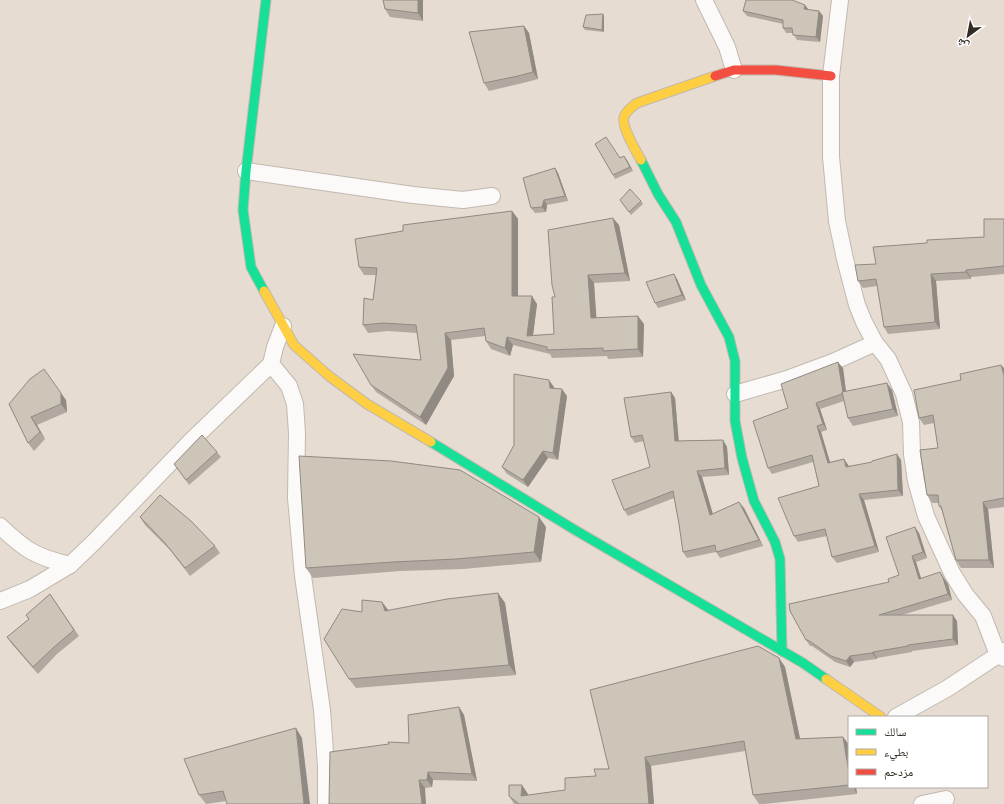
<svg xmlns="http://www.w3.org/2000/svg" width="1004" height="804" viewBox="0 0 1004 804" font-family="'Space Grotesk','Noto Naskh Arabic',sans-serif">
	<rect width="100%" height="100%" fill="#e6dcd1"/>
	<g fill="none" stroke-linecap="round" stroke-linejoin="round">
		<defs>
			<g id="street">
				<path d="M704,0L727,47L734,70"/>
				<path d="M840,0L831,76V157L837,221L845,259L857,305L864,322L875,343L888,359L904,394L911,422L912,454L916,481L926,516L952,573L965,594L983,616L998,655L1004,658"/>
				<path d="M246,171L413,195L463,200L492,196"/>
				<path d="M283,326L275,347L271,364L289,386L295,404L297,433L296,498L303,576L322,710L326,766V804"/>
				<path d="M735,394L787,379L833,362L875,343"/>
				<path d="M0,526C25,550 36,557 70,565"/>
				<path d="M0,601L30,589L70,565L94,542L191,441L271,364"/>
				<path d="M896,717L948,688L1004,651"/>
				<path d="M922,804L946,799"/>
			</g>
			<g id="fast">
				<path d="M641,160L658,194L676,222L701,285L729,337L735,361V421L742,458L754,501L775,542L780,559L782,651"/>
				<path d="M264,291L251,267L243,210L246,171L266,0"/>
				<path d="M431,442L575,530L803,663L826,679"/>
			</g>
			<g id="slow">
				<path d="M641,160C636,151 621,126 624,117C626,111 633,106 637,103L715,76"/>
				<path d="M264,291L294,345L329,376L367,404L431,442"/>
				<path d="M826,679L881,717"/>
			</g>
			<path id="jam" d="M715,76L734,70H776L831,76"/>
		</defs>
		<use href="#street" stroke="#c1b9b0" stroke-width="18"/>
		<use href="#fast" stroke="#c1b9b0" stroke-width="11"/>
		<use href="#slow" stroke="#c1b9b0" stroke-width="11"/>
		<use href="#jam" stroke="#c1b9b0" stroke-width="11"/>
		<use href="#street" stroke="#fbfaf8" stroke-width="16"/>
		<use href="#fast" stroke="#16e098" stroke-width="9"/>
		<use href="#slow" stroke="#ffcf43" stroke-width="9"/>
		<use href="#jam" stroke="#f24e42" stroke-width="9"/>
	</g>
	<g fill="#b1a99f">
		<path d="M383,0H423V21L390,17L385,9Z"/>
		<path d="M809,10L819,11L823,16L820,42L797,40L793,33H786L783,28V24L747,16L743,11Z"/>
		<path d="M603,14L604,16V32L585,30L583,27Z"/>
		<path d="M524,26L529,33L538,79L523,83L489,91L484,83Z"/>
		<path d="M620,158L627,160L633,171L615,179L613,175Z"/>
		<path d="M555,168L558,173L568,201L547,205L546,212L535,213L531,208Z"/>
		<path d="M620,200L641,201L643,204L631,215Z"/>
		<path d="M512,211L518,219V296L537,304L533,335L554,334L555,297L619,225L630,281L594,283L596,318L644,324L643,357L608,359L607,356L552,358L550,354L513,345L510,356L491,349L486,341L485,336L451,340L454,376L426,425L376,392L371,385L421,360L417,333L388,331L368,333L363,325L373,300L376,275H364L359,267L403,231Z"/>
		<path d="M1004,219V274L971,277V279L936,281L940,329L888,334L884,327L877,286L863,288L858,281L876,264L927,243L984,237Z"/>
		<path d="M677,279L686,300L658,308L655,303Z"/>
		<path d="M843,368L846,391L892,390L898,416L853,426L848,418L844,401L820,409L827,430L821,432L830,462L844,459L849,466L901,460L903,496L864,500L879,552L837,563L832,557L827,536L798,542L794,536L819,486L813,462L772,474L768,468L788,408Z"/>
		<path d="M1004,368V507L988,509L994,568H961L956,560L942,511L939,506V503H932L927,495L938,448L934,423L924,425L919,418L961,380Z"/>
		<path d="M554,387V389L567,396L558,460L548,458L528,487L507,474L502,467Z"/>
		<path d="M671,392L675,398L679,441L723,440L727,447L729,475L702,477L713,514L744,508L763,546L720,558L716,552L687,558L683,552L679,524L674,498L628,516L624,510L650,467L644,441L635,443L631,437Z"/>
		<path d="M66,400L67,412L37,425L45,439L34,451L28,443L9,404Z"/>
		<path d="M217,452L221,457L189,485L174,464Z"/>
		<path d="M140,517L215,546L220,553L190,576L170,550L145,525Z"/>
		<path d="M546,527L541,562L463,569L400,571L313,578L306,568Z"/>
		<path d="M919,533L927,558L916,562L921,578L948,584L952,600L902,615L957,621L958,645L912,651V652L877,658V659L854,662L850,667L835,662L812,646H810L806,640L899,575Z"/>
		<path d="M498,593L505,603L516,675L356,688L349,679L362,612L382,602L388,611Z"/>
		<path d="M50,594L79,636L57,654L38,674L11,643L7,637L29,619L26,615Z"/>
		<path d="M779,658L785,667L800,739L843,737L849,745V787H856L857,794L764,804H759L753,795L745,751L651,766L654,804H514L509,796L528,794V795L565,790L596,776Z"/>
		<path d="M459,707L464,715L477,781L433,780L432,787L425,788L329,804L409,743Z"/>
		<path d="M302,738L226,801L206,804L199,795Z"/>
	</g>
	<g fill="#908a82">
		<path d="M418,0H423V21L418,13Z"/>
		<path d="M805,5L809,10L804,9Z"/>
		<path d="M819,11L823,16L820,42L816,37Z"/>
		<path d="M603,14L604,16V32L602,30Z"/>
		<path d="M524,26L529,33L538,79L533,72Z"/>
		<path d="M624,156L627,160L633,171L630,167Z"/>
		<path d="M555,168L558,173L568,201L565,196Z"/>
		<path d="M544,200L547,205L546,212L542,207Z"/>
		<path d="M512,211L518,219V304L512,296Z"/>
		<path d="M613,218L619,225L630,281L625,273Z"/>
		<path d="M966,270L971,277V279L966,272Z"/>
		<path d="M674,274L677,279L686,300L682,295Z"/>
		<path d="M931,274L936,281L940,329L935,322Z"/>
		<path d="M588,275L594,283L597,326L591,318Z"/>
		<path d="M532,296L537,304L532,343L527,336Z"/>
		<path d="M638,316L644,324L643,357L638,349Z"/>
		<path d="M445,333L451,340L454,376L426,425L420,417Z"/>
		<path d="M507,337L513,345L510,356L505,348Z"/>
		<path d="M838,362L843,368L847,400L843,394Z"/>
		<path d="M1001,365L1004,368V375Z"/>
		<path d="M549,380L554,387L555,395L550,388Z"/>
		<path d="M887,383L892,390L898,416L893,409Z"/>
		<path d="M562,389L567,396L558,460L553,453Z"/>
		<path d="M671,392L675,398L679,447L675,441Z"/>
		<path d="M61,393L66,400L67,412L61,404Z"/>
		<path d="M816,403L820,409L827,430L823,424Z"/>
		<path d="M31,417L37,425L45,439L40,432Z"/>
		<path d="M817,426L821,432L832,469L828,463Z"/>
		<path d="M723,440L727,447L729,475L725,468Z"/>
		<path d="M543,451L548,458L528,487L523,480Z"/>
		<path d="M897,454L901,460L903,496L898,490Z"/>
		<path d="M844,459L848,465L850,473L846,467Z"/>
		<path d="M697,471L702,477L715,522L710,515Z"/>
		<path d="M859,494L864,500L879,552L875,546Z"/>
		<path d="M739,502L744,508L763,546L759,540Z"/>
		<path d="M983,502L988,509L994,568L989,560Z"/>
		<path d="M539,517L546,527L541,562L534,552Z"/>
		<path d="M915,527L919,533L927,558L923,552Z"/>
		<path d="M912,556L916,562L923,585L919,579Z"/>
		<path d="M940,572L948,584L952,600L948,594Z"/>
		<path d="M498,593L505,603L516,675L509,665Z"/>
		<path d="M382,602L389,611H385Z"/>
		<path d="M953,615L957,621L958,645L953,639Z"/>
		<path d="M873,652L877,658V659L872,653Z"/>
		<path d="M850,656L854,662L850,667L846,661Z"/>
		<path d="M779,658L785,667L802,748L796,739Z"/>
		<path d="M459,707L464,715L477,781L472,774Z"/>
		<path d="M296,728L302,738L310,804H304Z"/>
		<path d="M843,737L849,745V773Z"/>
		<path d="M645,757L651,766L654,804H649Z"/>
		<path d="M428,772L433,780L432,787L427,780Z"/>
		<path d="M419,780L425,788L426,804H422Z"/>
		<path d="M522,785L528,794L527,804L521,796Z"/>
		<path d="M853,787H856L857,794Z"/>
	</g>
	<g fill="#cec5b9" stroke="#908a82">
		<path d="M383,0H418V13L385,9Z"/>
		<path d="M746,0H792L805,5L804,9L819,11L816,37L793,35L792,28H783V20L743,11Z"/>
		<path d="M603,14L602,30L583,27L586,15Z"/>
		<path d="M524,26L533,72L518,76L484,83L469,32Z"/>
		<path d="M606,137L620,158L624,156L630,167L613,175L595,144Z"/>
		<path d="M555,168L565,196L544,200L542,207L531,208L523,178Z"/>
		<path d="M630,189L641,201L629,212L620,200Z"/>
		<path d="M512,211V296H532L527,336L554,334L552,297H555L552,285L548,230L613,218L625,273L588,275L591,318L638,316V349L603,351V348L547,350V347L507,337L505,348L486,341L484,328L445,333L448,368L420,417L371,385L353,354L421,360L416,325L383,323L363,325L364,298L373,300L377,268L359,267L355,239L403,231V225Z"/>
		<path d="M984,219H1004V266L966,270V272L931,274L935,322L884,327L876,279L858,281L855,265L876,264L873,247L927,243V240L984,237Z"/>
		<path d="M674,274L682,295L655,303L646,282Z"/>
		<path d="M838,362L843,392H842V394L816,403L823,424L817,426L828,463L844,459L846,467L872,462V461L897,454L898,490L859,494L875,546L832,557L825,529L794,536L778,498L819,486L812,455L768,468L753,421L788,408L781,384Z"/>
		<path d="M1001,365L1004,375V498L983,502L989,560H956L941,506H939L938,495H927L920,450L938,448L933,415L919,418L914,390L961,380L960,374Z"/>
		<path d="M44,369L61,393V404L31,417L40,432L28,443L9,404L30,379Z"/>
		<path d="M514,374L549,380L550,388L562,389L553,453L543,451L523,480L502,467L514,445Z"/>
		<path d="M887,383L893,409L848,418L842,392Z"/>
		<path d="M671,392L675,441L723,440L725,468L697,471L710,515L739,502L759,540L716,552L715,545L683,552L679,524L673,491L624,510L612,480L650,467L642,435L631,437L624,398Z"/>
		<path d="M202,435L217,452L186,480L174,464Z"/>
		<path d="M299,456L391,461L460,470L539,517L534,552L456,559L393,562L306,568Z"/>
		<path d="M160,495L191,521L215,546L185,568L165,543L140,517Z"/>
		<path d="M915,527L923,552L912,556L919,579L940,572L943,578L948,594L879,615H953V639L908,645V646L873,652L872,653L850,656L846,661L831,656L808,640H806L790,611L789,604L889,582L888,579L899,575L886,537Z"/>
		<path d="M498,593L509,665L349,679L324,639L342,609L362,612V600L382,602L385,611L447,599Z"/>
		<path d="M50,594L74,630L53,648L33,667L7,637L29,619L26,615Z"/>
		<path d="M758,646L779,658L796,739L843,737L849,773V785L753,795L744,741L645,757L649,804H518V803L509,796V785H522L521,796L565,790V778L596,776L594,769H609L590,690Z"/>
		<path d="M459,707L472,774L428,772L427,780H419L422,804H329L330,752L389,744L388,742L409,743L408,715Z"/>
		<path d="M296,728L304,804H227L223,791L199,795L184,759Z"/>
	</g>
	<rect x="848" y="716" width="140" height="72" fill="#ffffff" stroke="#adaaa7"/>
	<rect x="856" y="729" width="20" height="6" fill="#16e098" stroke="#adaaa7"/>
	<text x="884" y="736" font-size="12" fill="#322b24">سالك</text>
	<rect x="856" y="749" width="20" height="6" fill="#ffcf43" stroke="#adaaa7"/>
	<text x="884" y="756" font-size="12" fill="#322b24">بطيء</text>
	<rect x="856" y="769" width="20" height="6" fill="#f24e42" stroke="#adaaa7"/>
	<text x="884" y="776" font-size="12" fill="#322b24">مزدحم</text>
	<g transform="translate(968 36) rotate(212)" stroke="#ffffff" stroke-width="3" paint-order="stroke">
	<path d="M0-3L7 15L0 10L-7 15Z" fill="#322b24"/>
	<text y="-6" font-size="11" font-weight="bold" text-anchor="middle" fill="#322b24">ش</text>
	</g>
</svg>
